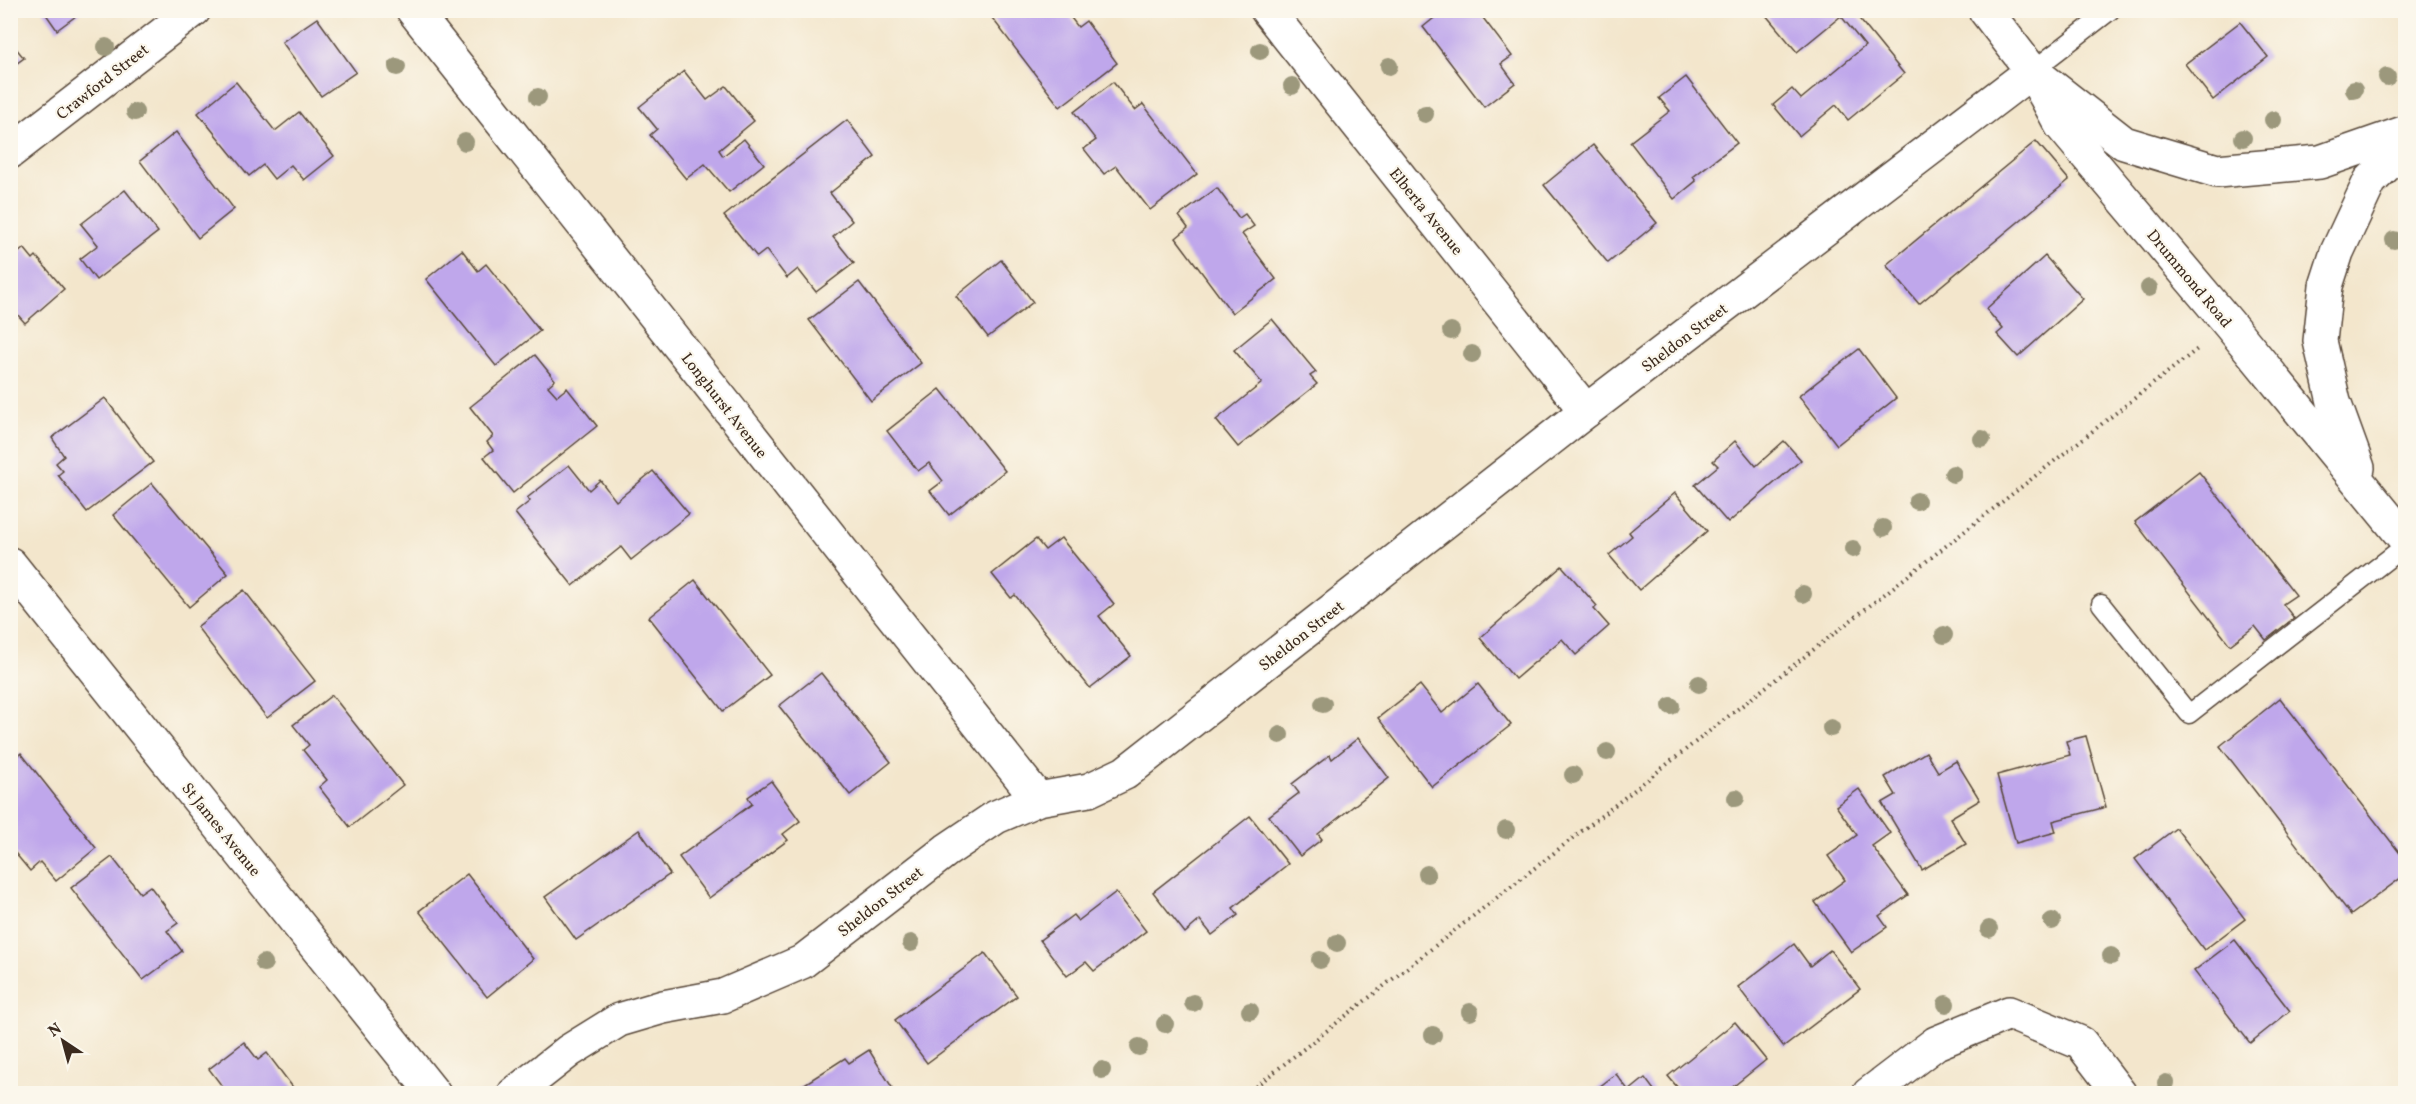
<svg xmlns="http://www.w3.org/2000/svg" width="2416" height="1104" viewBox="0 0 2416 1104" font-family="Vollkorn,serif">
	<rect width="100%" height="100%" fill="#fbf7ec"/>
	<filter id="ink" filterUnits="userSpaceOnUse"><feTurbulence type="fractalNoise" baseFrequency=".0167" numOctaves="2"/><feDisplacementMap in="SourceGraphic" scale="12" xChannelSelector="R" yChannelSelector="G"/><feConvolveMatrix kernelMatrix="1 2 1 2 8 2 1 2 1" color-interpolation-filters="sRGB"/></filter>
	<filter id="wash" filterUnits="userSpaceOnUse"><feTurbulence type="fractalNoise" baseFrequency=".008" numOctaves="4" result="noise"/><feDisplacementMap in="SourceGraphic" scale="24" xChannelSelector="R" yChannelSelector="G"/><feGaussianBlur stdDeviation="1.35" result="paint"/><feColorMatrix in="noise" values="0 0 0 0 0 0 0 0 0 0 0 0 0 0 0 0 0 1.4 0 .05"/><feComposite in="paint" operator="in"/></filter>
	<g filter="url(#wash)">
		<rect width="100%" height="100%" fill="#f3e6cc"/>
		<g id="blocks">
			<g fill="#bfa7eb">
				<path d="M43,10H84L57,30Z"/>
				<path d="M986,10H1065L1078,27L1086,21L1117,63L1060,107Z"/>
				<path d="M1444,10H1477L1512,56L1501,64L1515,83L1484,107L1423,27Z"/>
				<path d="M1770,10H1852L1904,74L1848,120L1836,105L1799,136L1773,105L1792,89L1801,99L1865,46L1841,16L1797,52L1765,14Z"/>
				<path d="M317,18L356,72L321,96L282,42Z"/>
				<path d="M2240,22L2268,57L2213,100L2185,64Z"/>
				<path d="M10,41L24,58L10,68Z"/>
				<path d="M684,71L707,100L726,86L754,121L719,150L723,156L744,139L764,164L729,192L705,164L686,179L650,135L657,129L639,107Z"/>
				<path d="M1686,77L1737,143L1693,177L1696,181L1674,199L1630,142L1670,111L1659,98Z"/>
				<path d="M236,82L275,131L299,112L334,156L304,180L291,165L274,179L263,165L249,176L198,113Z"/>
				<path d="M1113,82L1135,110L1143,104L1197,174L1150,210L1116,166L1104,174L1084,149L1096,140L1074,112Z"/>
				<path d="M847,120L875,157L830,193L852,221L833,237L854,263L816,292L798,269L787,278L766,250L757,257L724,216Z"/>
				<path d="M176,132L234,209L198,238L140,161Z"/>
				<path d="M2036,141L2069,180L1919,304L1886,265Z"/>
				<path d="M1593,145L1657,223L1608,263L1544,185Z"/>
				<path d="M1217,188L1239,218L1245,214L1254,226L1242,234L1276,279L1232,313L1176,238L1188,228L1179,216Z"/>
				<path d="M125,190L158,232L96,280L80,259L98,245L81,224Z"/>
				<path d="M24,248L33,259L36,256L64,289L25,323L10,306V260Z"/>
				<path d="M462,250L478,271L486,264L540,331L496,366L426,279Z"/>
				<path d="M2045,256L2083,299L2018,357L1997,334L2003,329L1986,309Z"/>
				<path d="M1001,260L1033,302L988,337L956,296Z"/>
				<path d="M859,282L921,363L871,401L809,320Z"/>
				<path d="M1272,319L1316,372L1310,376L1317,384L1238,447L1216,420L1262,383L1234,350Z"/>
				<path d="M1859,349L1896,398L1837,445L1799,396Z"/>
				<path d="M535,355L555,380L548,386L557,396L567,388L597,426L513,493L484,457L493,450L487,442L493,436L470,407Z"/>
				<path d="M940,389L1005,471L949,515L930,491L943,481L929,463L918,471L887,431Z"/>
				<path d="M105,398L153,462L87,512L58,475L63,471L56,463L64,456L52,438Z"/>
				<path d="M1735,441L1756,466L1784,441L1801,460L1728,523L1695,485L1718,466L1713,461Z"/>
				<path d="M569,465L589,490L600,480L616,501L653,471L689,514L631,560L621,547L573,586L515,513L530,501L527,498Z"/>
				<path d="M2199,472L2296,595L2283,604L2294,618L2266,640L2255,626L2230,645L2135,522Z"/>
				<path d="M152,483L228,574L189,607L113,515Z"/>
				<path d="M1675,493L1707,531L1639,590L1609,555L1632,536L1629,532Z"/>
				<path d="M1061,538L1114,604L1099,616L1131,656L1090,688L1015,595L1011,598L992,574L1036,539L1045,550Z"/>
				<path d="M1562,566L1597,606L1594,609L1609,626L1576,655L1562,639L1515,679L1480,638Z"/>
				<path d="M695,580L770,675L723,711L649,617Z"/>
				<path d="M244,590L315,681L267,718L197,627Z"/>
				<path d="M821,673L891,762L850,795L779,706Z"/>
				<path d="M1478,684L1511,725L1432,787L1378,718L1420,685L1442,713Z"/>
				<path d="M332,695L403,785L350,827L319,787L327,780L303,750L309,745L293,725Z"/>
				<path d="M2280,698L2406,861V874L2351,915L2220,746Z"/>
				<path d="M2086,736L2106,807L2053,821L2056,832L2016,843L1997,775L2070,755L2066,741Z"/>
				<path d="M1358,738L1389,778L1318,834L1322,839L1300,856L1269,816L1299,793L1292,784L1330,755L1332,759Z"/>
				<path d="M1926,752L1938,772L1956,761L1980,800L1950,818L1966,844L1922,870L1882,803L1896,795L1885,777Z"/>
				<path d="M21,753L96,848L56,881L40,862L30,871L10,847V762Z"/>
				<path d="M771,781L800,821L783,834L788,840L709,898L679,857L752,804L748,797Z"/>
				<path d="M1859,789L1890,833L1872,846L1908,895L1879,916L1887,927L1851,952L1815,902L1845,880L1828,856L1857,835L1836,806Z"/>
				<path d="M1250,816L1288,864L1233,908L1238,915L1212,935L1200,920L1185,933L1153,892Z"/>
				<path d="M2176,828L2245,919L2204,950L2135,859Z"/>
				<path d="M639,830L670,874L576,940L545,897Z"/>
				<path d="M112,857L140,893L150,886L178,923L167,931L182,951L143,980L71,888Z"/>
				<path d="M467,874L533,959L487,997L419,911Z"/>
				<path d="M1116,892L1146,931L1094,971L1086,962L1067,976L1040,940L1073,915L1078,921Z"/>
				<path d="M2235,940L2290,1011L2250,1043L2194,971Z"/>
				<path d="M1794,944L1810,966L1830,950L1860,989L1784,1047L1738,987Z"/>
				<path d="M985,953L1017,996L927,1063L895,1020Z"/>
				<path d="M1735,1022L1766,1060L1724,1094H1683L1668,1076Z"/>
				<path d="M244,1042L258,1060L267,1053L298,1094H228L209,1069Z"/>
				<path d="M869,1050L893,1089L886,1094H789L845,1058L849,1063Z"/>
				<path d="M1616,1074L1629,1091L1645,1078L1657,1094H1590Z"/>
			</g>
		</g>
	</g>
	<g filter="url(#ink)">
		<use href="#blocks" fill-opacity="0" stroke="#574638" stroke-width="1.5"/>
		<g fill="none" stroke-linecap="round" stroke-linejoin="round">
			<defs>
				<g id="service">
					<path d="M2032,71L2111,10"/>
					<path d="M2101,604L2189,714L2406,545"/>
				</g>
				<g id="minor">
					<path d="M413,10L1038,799"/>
					<path d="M1267,10L1586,411"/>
					<path d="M10,152L194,10"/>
					<path d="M10,564L434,1094"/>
					<path d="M514,1094L569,1051L619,1020L663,1007L723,996L802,962L947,850L996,817L1038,799L1089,790L1125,773L1586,411L2032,71"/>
					<path d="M1869,1094L1936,1043L2009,1013L2081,1043L2120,1094"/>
				</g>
				<g id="secondary">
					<path d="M1985,10L2032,71L2061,125L2229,324L2406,540"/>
					<path d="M2041,78L2124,143L2217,171L2320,162L2406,132"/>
					<path d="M2358,468L2334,402L2320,341L2326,286L2337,252L2370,181L2406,146"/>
				</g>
			</defs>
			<use href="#service" stroke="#574638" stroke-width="21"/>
			<use href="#minor" stroke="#574638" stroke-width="36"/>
			<use href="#secondary" stroke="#574638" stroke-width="36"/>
			<path stroke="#574638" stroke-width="4" stroke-dasharray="1.5 4.5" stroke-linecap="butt" d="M1246,1094L2200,347"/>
			<use href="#service" stroke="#fff" stroke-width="18"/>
			<use href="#minor" stroke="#fff" stroke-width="33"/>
			<use href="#secondary" stroke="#fff" stroke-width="33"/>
		</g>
		<g fill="#9c987c">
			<circle cx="106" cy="47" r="9"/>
			<circle cx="1260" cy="51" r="9"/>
			<circle cx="1389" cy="66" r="9"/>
			<circle cx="397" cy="67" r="9"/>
			<circle cx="2387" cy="77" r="9"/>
			<circle cx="1292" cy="86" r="9"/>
			<circle cx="2354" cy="90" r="9"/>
			<circle cx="538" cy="97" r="9"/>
			<circle cx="135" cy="112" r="9"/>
			<circle cx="1425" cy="114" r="9"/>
			<circle cx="2273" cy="120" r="9"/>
			<circle cx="2243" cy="138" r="9"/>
			<circle cx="465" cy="142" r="9"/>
			<circle cx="2394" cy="240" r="9"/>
			<circle cx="2149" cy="288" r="9"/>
			<circle cx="1451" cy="331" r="9"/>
			<circle cx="1472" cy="354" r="9"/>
			<circle cx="1982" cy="439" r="9"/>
			<circle cx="1953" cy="474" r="9"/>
			<circle cx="1917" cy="501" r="9"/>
			<circle cx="1883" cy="528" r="9"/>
			<circle cx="1853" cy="549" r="9"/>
			<circle cx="1803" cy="594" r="9"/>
			<circle cx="1944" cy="635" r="9"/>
			<circle cx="1699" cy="684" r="9"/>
			<circle cx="1323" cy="704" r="9"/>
			<circle cx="1671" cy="706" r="9"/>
			<circle cx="1831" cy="728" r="9"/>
			<circle cx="1280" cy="735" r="9"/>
			<circle cx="1607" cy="752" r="9"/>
			<circle cx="1573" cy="775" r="9"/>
			<circle cx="1736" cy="798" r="9"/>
			<circle cx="1506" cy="830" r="9"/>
			<circle cx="1427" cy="874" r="9"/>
			<circle cx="2052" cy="921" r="9"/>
			<circle cx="1989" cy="929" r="9"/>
			<circle cx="911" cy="943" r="9"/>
			<circle cx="1337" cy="943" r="9"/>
			<circle cx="2111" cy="956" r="9"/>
			<circle cx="1320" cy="960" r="9"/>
			<circle cx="264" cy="963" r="9"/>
			<circle cx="1193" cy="1003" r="9"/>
			<circle cx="1946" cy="1004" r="9"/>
			<circle cx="1250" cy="1011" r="9"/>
			<circle cx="1470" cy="1012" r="9"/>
			<circle cx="1165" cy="1024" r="9"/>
			<circle cx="1433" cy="1035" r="9"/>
			<circle cx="1139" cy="1047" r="9"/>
			<circle cx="1102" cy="1070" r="9"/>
			<circle cx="2166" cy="1083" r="9"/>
		</g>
	</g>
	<g text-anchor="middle" stroke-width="4.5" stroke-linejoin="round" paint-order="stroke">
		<g font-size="16" fill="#3b2a1e" stroke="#fbf7ec">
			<text transform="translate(102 81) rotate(-38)" y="6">Crawford Street</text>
			<text transform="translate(1427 211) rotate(51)" y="6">Elberta Avenue</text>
			<text transform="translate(2190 278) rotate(50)" y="6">Drummond Road</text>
			<text transform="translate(1684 337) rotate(-37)" y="6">Sheldon Street</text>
			<text transform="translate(725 405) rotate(52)" y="6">Longhurst Avenue</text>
			<text transform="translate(1301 635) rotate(-38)" y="6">Sheldon Street</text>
			<text transform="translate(222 829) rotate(51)" y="6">St James Avenue</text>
			<text transform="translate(880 901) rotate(-38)" y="6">Sheldon Street</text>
		</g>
	</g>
	<rect width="2416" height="1104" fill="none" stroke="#fbf7ec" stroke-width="36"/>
	<g transform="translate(63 1041) rotate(324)" stroke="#fbf7ec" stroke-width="4.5" paint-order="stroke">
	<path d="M0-4.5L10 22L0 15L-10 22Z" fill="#3b2a1e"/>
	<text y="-9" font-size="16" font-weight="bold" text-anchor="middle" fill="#3b2a1e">N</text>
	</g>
</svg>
